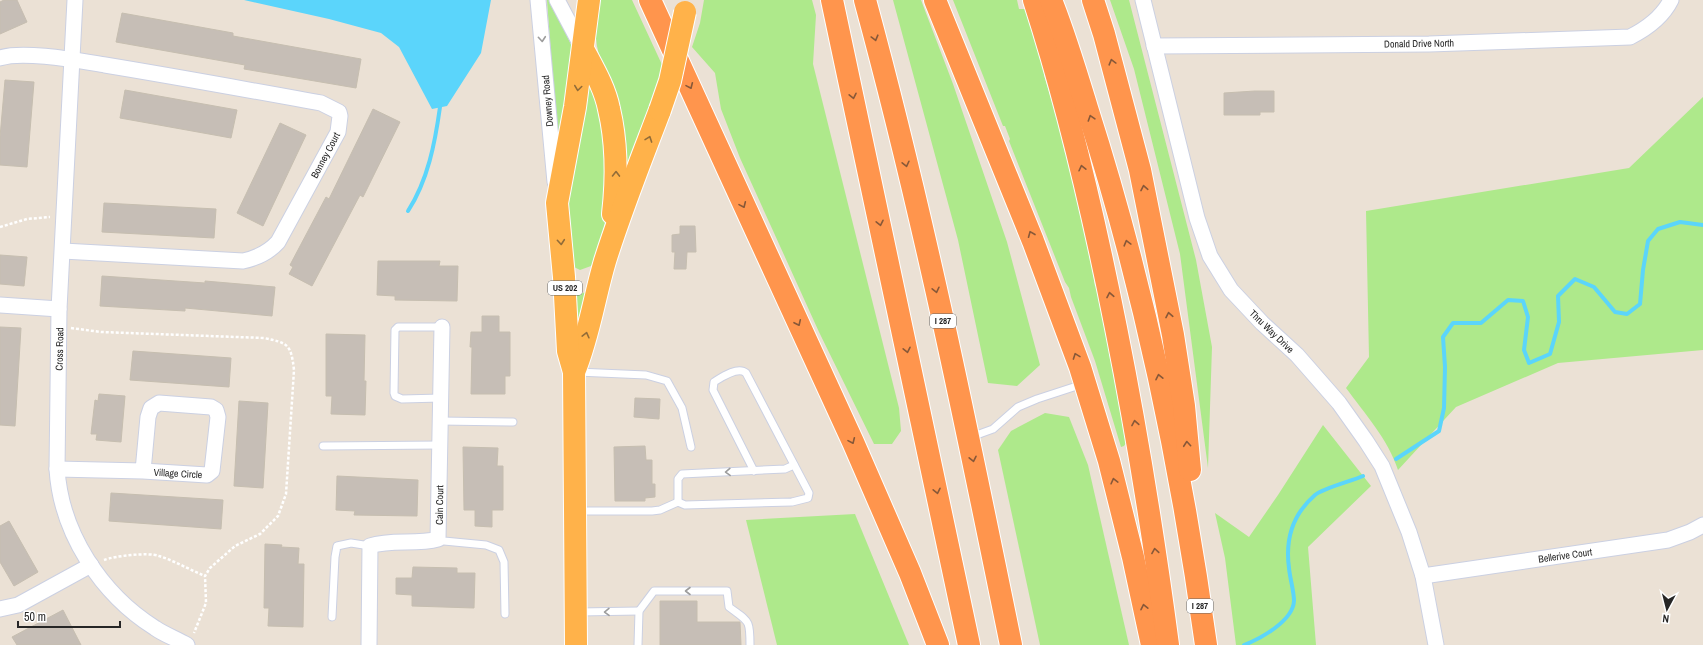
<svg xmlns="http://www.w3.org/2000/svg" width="1703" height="645" viewBox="0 0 1703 645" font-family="'Archivo Narrow',sans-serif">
	<rect width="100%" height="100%" fill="#ebe1d5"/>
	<g fill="#aee98b">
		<path d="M547,0H551L572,47L558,150Z"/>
		<path d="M598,0H632L664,69L626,172L601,60C593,40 596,21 598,0Z"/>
		<path d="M704,0H812L816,15L813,64L899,408L901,431L892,444H874L819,332L740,158L721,109L715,73L692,47L700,23Z"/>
		<path d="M893,0H921L953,84L1007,242L1040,365L1017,386L988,383L958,240Z"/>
		<path d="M953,0H1017L1019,9H1025L1046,74L1044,75L1062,135V139L1065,153H1067L1079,205L1078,206L1082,220H1083L1094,271L1093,272L1095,286H1097L1110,351L1109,352L1112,366H1113L1126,443L1124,446L1121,447L1095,361L1071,297L1069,288L1065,282L1009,141L1010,139L1005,126H1003Z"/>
		<path d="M1110,0H1129L1196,260L1212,347L1208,468L1180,254L1134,69Z"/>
		<path d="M592,81L607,130L606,217L598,258L591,266L580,270L574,267C572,254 569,241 569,228C566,179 580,130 588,82Z"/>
		<path d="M1703,97V350L1558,363L1456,407L1398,470C1388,439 1365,414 1346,388L1369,357L1366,211L1629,168Z"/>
		<path d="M574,290L582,293L589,292L577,346Z"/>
		<path d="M1045,413L1069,417L1088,465L1129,645H1040L998,450L1011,431Z"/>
		<path d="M1323,425L1371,486L1308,547L1316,645H1236L1225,558L1215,513L1249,537L1278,495Z"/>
		<path d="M855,514L909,645H777L746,520Z"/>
	</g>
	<path fill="#5bd5fb" d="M244,0H491L481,53L447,106L432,109L399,47L381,33L329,19Z"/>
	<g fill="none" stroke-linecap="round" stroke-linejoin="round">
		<g stroke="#5bd5fb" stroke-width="4">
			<path d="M408,211C428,180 435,143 440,107"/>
			<path d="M1396,459L1439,431L1444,408L1445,367L1443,337L1453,323H1481L1508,300L1523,301L1528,317L1524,350L1529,363L1550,354L1559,322L1558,296L1575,279L1594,287L1615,312L1627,314L1640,304L1643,270L1648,241L1658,229L1680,222L1703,225"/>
			<path d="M1244,645C1260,639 1293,621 1294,601C1294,591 1290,579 1289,568C1285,539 1293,514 1315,495C1324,488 1352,481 1363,476"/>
		</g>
	</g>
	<g fill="#c6beb6" stroke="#c6beb0">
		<path d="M4,0H17L27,22L0,34V2Z"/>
		<path d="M122,13L233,33V36L361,59L356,88L244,69L245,65L116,42Z"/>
		<path d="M5,80L34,82L27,167L0,165V137Z"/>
		<path d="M125,90L237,110L231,138L120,118Z"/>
		<path d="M1255,91H1274V112H1260V115H1224V93Z"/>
		<path d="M373,109L400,122L363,197L360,195L312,286L289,274L293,267L290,265L326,197L329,199Z"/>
		<path d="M280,123L306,135L263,226L237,213Z"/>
		<path d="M104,203L216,209L214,238L102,232Z"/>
		<path d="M680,226H695L696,252H687L686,269H674L675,252H672V235L680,234Z"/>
		<path d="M0,255L27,257L24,286L0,284Z"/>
		<path d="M378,261H440L439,266H458L457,301L395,300V296L377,295Z"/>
		<path d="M102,276L205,283V281L275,287L272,316L185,308V311L100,306Z"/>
		<path d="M482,316H499V332H510V376H505V394H471L472,347H470L471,332H482Z"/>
		<path d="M0,327L21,328L15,426L0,425Z"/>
		<path d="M326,334L365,335L364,381H366L365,415L331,414L332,396H326Z"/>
		<path d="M133,351L231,358L229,387L130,380Z"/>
		<path d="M99,394L125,396L121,442L96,440L97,434H91L95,400L98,401Z"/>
		<path d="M635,398L660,399L659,419L634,417Z"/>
		<path d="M239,401L268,403L263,488L234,486Z"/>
		<path d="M645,446L646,460H652V484H655V497L645,498V501H615L614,447Z"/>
		<path d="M463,447L498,448L497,466H503V510H492V527L475,526V510H464Z"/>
		<path d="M337,476L418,480L417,516L354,515L355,511L336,510Z"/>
		<path d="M111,493L223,500L221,529L109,521Z"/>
		<path d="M9,521L38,572L14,586L0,562V526Z"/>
		<path d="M265,544L282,545L281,547L299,548L298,564H304L303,627L268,626L269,608H264Z"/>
		<path d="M413,567L457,568V573H475L474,608L412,606V595L396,594V578H412Z"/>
		<path d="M660,601H697V622H740L741,645H660Z"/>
		<path d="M63,610L81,645H17L12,637Z"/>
	</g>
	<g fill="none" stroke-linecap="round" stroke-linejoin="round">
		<defs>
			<g id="service">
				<path d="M577,372L646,375L667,381L682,408L691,447"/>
				<path d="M441,398L402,399L395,396L394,393L395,330L398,327H442"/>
				<path d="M440,421L513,422"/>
				<path d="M971,437L993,429L1018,407L1037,399L1083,384"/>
				<path d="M323,446L440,445"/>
				<path d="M678,502V479L682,474L785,469L794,465"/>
				<path d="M577,511H652L660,510L678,502L685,505L792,502L808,498L809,493L746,373C738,366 722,377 714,382L713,390L754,471"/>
				<path d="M438,539L444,541L486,545L499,550L504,562L505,614"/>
				<path d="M579,612L639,611"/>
				<path d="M332,617L335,557L337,546L351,543L370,546"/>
				<path d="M638,645L639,611L654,591H727L729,607C749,622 750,619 750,645"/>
			</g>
			<g id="minor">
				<path d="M75,0L59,309L57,469C61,533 101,594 155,628C165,635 177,639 187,645"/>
				<path d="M538,0L555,182"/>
				<path d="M557,0L583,49"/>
				<path d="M1143,0L1197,218L1210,256L1231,290L1262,323L1297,355L1339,403L1366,441L1382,466L1409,532L1423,576L1436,645"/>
				<path d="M1154,46L1429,44L1630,37C1646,29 1663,16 1671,0"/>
				<path d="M0,58C23,50 80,61 105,65C178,77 249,90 321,103L339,112L340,116L338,132L278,242C268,253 257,258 243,261L63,251"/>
				<path d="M0,305L59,309"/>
				<path d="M57,469L143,471L207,475L212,471L218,417L216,410L211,407L159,403L151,408L148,417L143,471"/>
				<path d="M1423,576L1668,540L1690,532L1703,525"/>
				<path d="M0,609L18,605L91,565"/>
				<path d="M369,645L370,546C392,539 416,545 438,539L442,327"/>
			</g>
			<g id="trunk">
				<path d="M583,49C593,68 605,88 609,109C617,143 617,179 613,214"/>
				<path d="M574,372C589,336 594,298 605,261C621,210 641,160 660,110"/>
				<path d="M576,645L574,372L568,351L564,277L557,203L575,107L589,0"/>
			</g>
			<g id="motorway">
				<path d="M650,0L853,442L910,573L938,645"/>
				<path d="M832,0L969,645"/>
				<path d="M865,0C923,213 967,429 1011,645"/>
				<path d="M935,0L1033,241L1080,367L1109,461L1133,557L1152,645"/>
				<path d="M1034,0C1069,108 1094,217 1116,328C1137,433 1154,539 1168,645"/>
				<path d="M1051,0C1065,35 1076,72 1087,108C1143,283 1181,463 1206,645"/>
				<path d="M1093,0L1104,34L1140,170L1173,335L1184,406L1190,470"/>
			</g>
		</defs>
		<use href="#service" stroke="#cbd0e2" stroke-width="9"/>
		<use href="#minor" stroke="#cbd0e2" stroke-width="17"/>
		<use href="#trunk" stroke="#fff" stroke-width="24"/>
		<use href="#motorway" stroke="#fff" stroke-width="24"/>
		<g stroke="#fff" stroke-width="2.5" stroke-dasharray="3 2" stroke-linecap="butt">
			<path d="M0,227L27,219L50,217"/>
			<path d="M71,328L101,332L264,338C288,343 291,344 294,370L286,494L278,516L260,534L235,546L210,568L205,576L206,603L194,633"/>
			<path d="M104,560C114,556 149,552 159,556C175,561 190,570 205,576"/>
		</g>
		<use href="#service" stroke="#fff" stroke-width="7"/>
		<use href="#minor" stroke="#fff" stroke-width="15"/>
		<use href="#trunk" stroke="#ffb24a" stroke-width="22"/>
		<use href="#motorway" stroke="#ff954d" stroke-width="22"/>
		<defs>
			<path id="trunk-bridge" d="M660,110L670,81L685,12"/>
		</defs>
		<use href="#trunk-bridge" stroke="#fff" stroke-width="24" stroke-linecap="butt"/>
		<use href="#trunk-bridge" stroke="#ffb24a" stroke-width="22"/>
	</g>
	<defs><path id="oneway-chevron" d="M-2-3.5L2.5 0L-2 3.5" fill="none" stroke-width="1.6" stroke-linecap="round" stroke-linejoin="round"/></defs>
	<g stroke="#885838">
		<use href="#oneway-chevron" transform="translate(875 38) rotate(75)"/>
		<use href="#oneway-chevron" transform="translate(1112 62) rotate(-105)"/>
		<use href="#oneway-chevron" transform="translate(690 86) rotate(66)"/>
		<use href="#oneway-chevron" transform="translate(853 96) rotate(78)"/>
		<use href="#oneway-chevron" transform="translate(1091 118) rotate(-108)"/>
		<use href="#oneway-chevron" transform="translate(906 164) rotate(77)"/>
		<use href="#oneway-chevron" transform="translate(1082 168) rotate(-103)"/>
		<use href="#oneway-chevron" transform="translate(1144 188) rotate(-101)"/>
		<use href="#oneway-chevron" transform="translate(743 205) rotate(66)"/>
		<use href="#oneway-chevron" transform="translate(880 223) rotate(78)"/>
		<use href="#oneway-chevron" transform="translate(1031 234) rotate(-112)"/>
		<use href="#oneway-chevron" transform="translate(1127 243) rotate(-105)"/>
		<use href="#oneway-chevron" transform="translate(936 290) rotate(77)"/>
		<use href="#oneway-chevron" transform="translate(1110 295) rotate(-101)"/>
		<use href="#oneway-chevron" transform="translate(1169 315) rotate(-101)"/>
		<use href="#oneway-chevron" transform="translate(798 323) rotate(65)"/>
		<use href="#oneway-chevron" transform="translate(907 350) rotate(78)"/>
		<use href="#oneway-chevron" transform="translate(1076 356) rotate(-110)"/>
		<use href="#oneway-chevron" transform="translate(1159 377) rotate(-102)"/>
		<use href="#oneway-chevron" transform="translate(1135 423) rotate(-100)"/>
		<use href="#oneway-chevron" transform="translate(852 441) rotate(66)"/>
		<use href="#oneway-chevron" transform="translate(1187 444) rotate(-95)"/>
		<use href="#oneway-chevron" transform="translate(973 459) rotate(78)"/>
		<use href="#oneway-chevron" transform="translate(1114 481) rotate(-104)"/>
		<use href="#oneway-chevron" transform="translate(937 491) rotate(78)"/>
		<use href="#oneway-chevron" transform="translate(1155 551) rotate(-99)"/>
		<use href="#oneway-chevron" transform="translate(1144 607) rotate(-102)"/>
	</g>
	<g stroke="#9d9d9d">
		<use href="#oneway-chevron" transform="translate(542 39) rotate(85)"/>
		<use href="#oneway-chevron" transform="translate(728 472) rotate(178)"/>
		<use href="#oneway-chevron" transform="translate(688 591) rotate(180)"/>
		<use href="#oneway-chevron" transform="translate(607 612) rotate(179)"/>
	</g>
	<g stroke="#926c38">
		<use href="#oneway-chevron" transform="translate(578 88) rotate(98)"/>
		<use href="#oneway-chevron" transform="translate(649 139) rotate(-70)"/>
		<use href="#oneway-chevron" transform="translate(616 174) rotate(-89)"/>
		<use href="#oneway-chevron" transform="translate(561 242) rotate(85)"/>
		<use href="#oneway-chevron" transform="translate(586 335) rotate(-76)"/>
	</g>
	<g text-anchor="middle" stroke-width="3" stroke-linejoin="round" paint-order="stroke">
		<g fill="#fff" stroke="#676767" stroke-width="1">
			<rect x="548" y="281" width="34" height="14" rx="3"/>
			<rect x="930" y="314" width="26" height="14" rx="3"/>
			<rect x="1187" y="599" width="26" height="14" rx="3"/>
		</g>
		<g font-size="9" font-weight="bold" fill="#262626">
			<text x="565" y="291">US 202</text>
			<text x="943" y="324">I 287</text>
			<text x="1200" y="609">I 287</text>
		</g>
		<g font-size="10" fill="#262626" stroke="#fff">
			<text transform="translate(1419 43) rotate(-1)" y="4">Donald Drive North</text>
			<text transform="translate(547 101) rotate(-95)" y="4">Downey Road</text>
			<text transform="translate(325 155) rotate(-62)" y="4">Bonney Court</text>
			<text transform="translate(1272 331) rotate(44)" y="4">Thru Way Drive</text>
			<text transform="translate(59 349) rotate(-89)" y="4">Cross Road</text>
			<text transform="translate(178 473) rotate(3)" y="4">Village Circle</text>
			<text transform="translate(439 505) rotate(-89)" y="4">Cain Court</text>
			<text transform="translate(1565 555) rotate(-8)" y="4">Bellerive Court</text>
		</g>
	</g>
	<g transform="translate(1667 609) rotate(187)" stroke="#ffffff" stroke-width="3" paint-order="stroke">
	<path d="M0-3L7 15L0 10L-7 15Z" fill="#262626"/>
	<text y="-6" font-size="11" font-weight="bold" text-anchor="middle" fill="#262626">N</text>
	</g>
	<path d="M18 621v6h102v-6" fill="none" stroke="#262626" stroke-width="2"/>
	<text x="24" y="621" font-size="12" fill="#262626" stroke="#ffffff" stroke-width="3" paint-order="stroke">50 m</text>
</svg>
